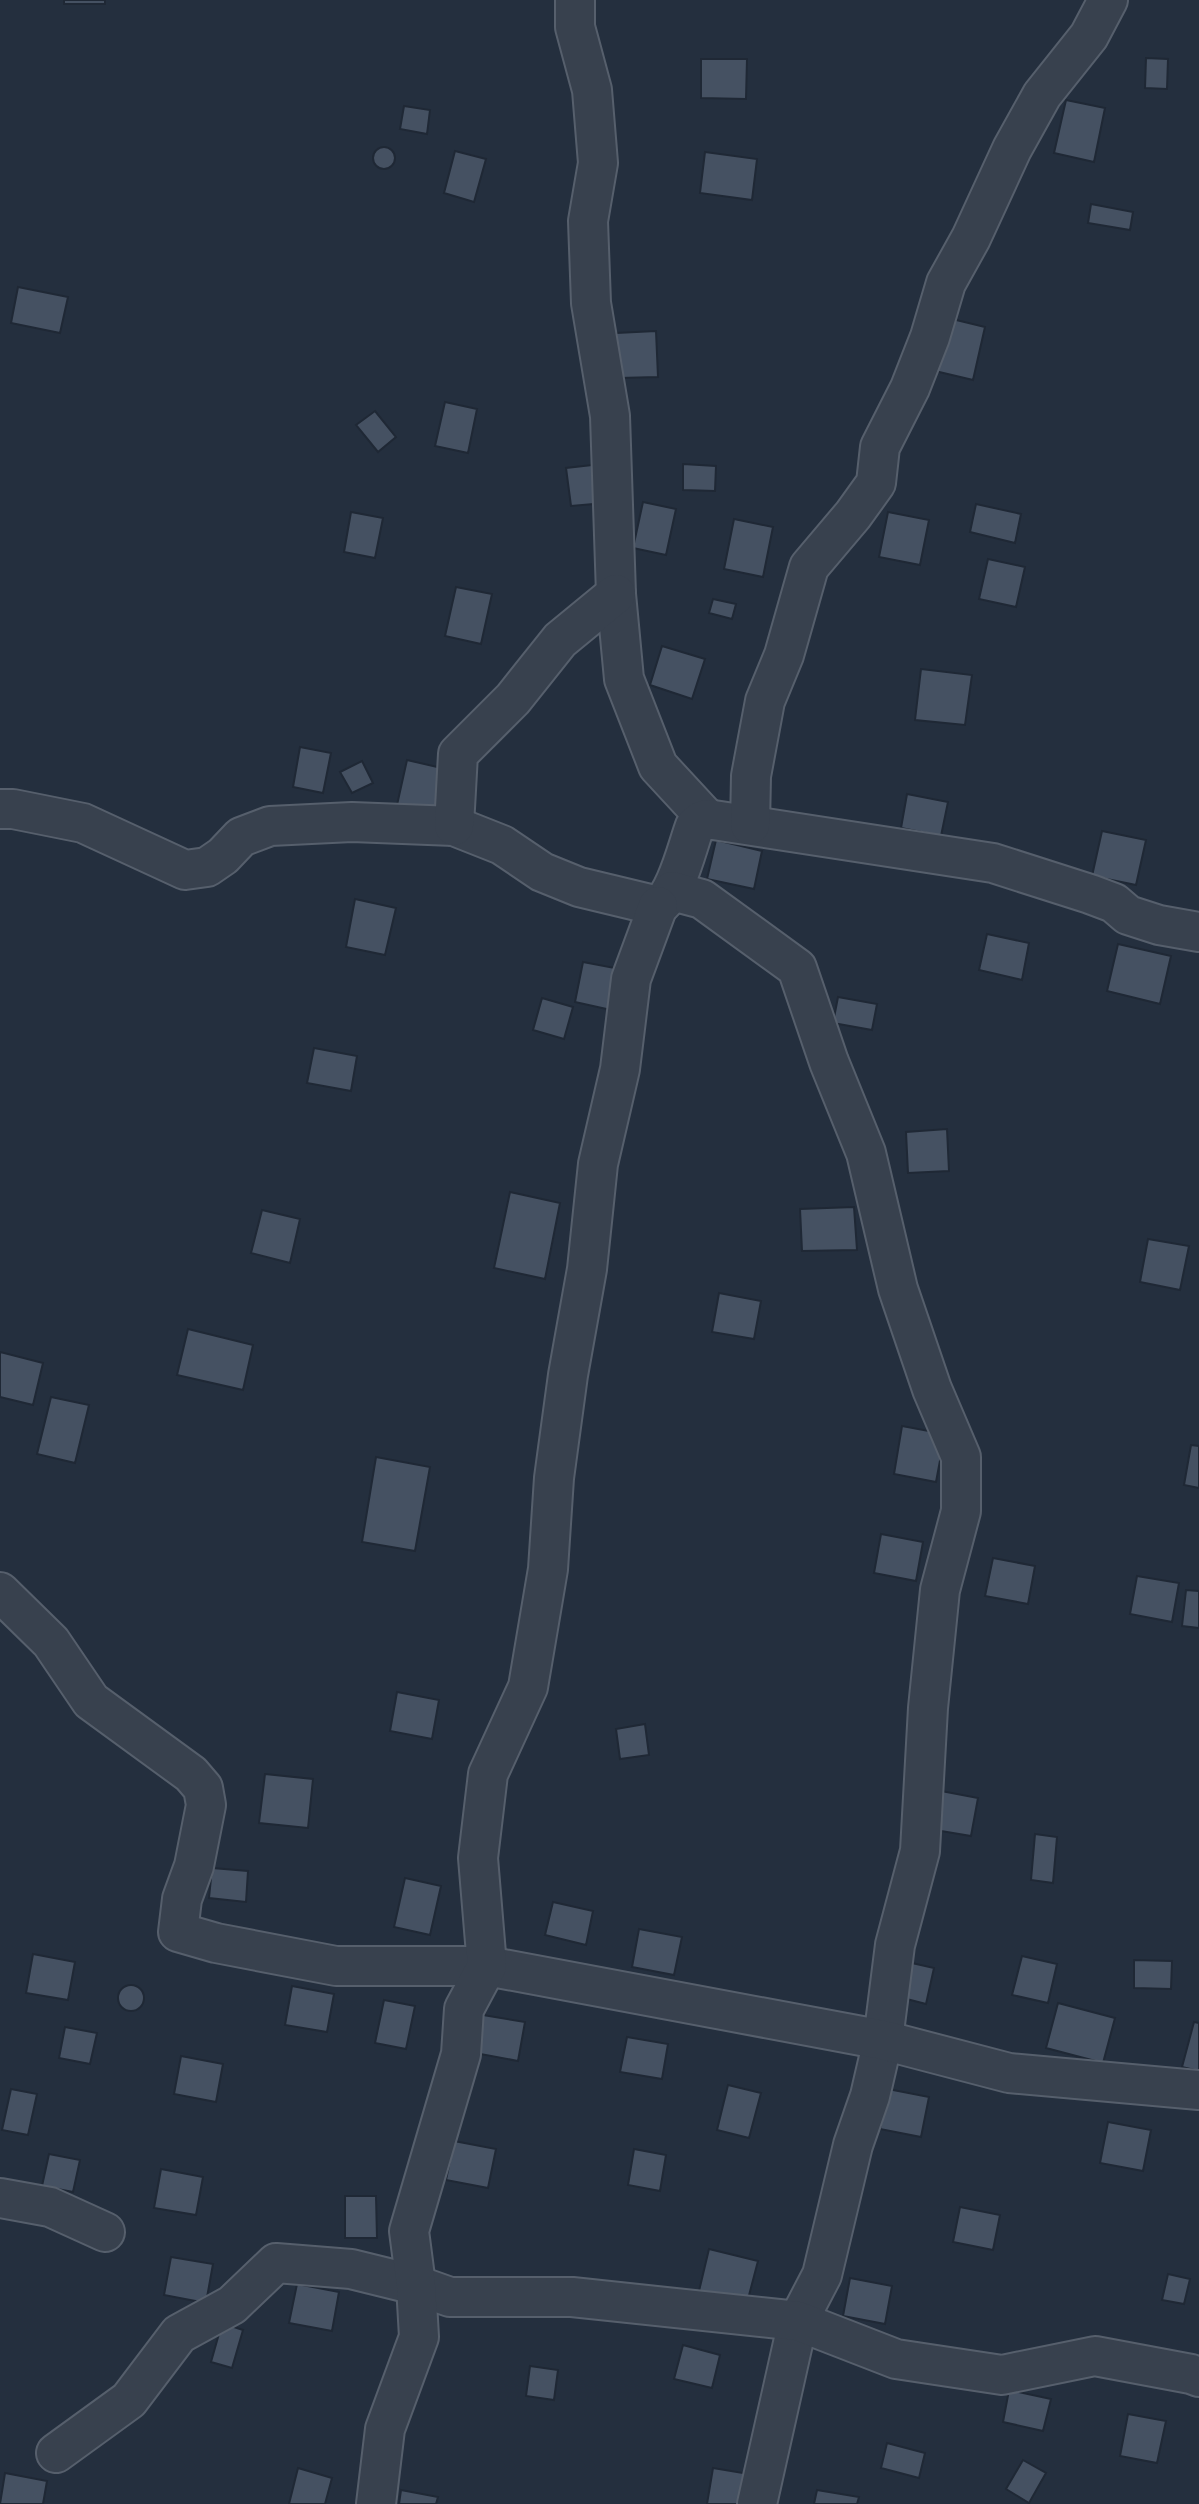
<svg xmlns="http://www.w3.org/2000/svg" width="1199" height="2504" viewBox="0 0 1199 2504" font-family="Rubik,sans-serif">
	<rect width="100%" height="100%" fill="#242f3e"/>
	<g fill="#455162" stroke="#1f2835" stroke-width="2">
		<rect x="64" y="0" width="41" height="4"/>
		<path d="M1146,58L1168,59L1167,89L1145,88Z"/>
		<path d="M701,59H747L746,99L701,98Z"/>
		<path d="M1066,100L1105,108L1094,162L1054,153Z"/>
		<path d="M404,106L430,110L427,134L400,129Z"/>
		<circle cx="384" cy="158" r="11"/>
		<path d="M455,151L486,159L474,202L444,193Z"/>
		<path d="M705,152L757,159L752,200L700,193Z"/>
		<path d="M1091,204L1133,212L1130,230L1088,223Z"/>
		<path d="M18,287L68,297L60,333L11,323Z"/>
		<path d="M948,318L985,327L973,380L935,371Z"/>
		<path d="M656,331L658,377L619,378L616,333Z"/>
		<path d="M445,402L477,409L468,453L435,446Z"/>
		<path d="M375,411L396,437L378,452L356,425Z"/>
		<path d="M601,464L605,503L571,506L566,468Z"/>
		<path d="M683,464L716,466L715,491L683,490Z"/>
		<path d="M643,502L676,509L666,555L633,548Z"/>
		<path d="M976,504L1021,514L1015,543L970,532Z"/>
		<path d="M351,512L383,518L375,558L344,552Z"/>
		<path d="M888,512L929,520L920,565L879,557Z"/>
		<path d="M734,519L773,527L763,577L724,569Z"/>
		<path d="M988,559L1025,567L1016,607L979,599Z"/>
		<path d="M456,587L492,594L481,644L445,636Z"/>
		<path d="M713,599L736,604L732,619L709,613Z"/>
		<path d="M662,646L705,659L692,699L650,685Z"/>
		<path d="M921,669L972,675L965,725L915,720Z"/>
		<path d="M300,747L331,753L323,793L293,787Z"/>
		<path d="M407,760L446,769L436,814L397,805Z"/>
		<path d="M362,761L373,783L352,793L340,772Z"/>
		<path d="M907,794L948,802L941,836L901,828Z"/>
		<path d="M1102,831L1146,840L1136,885L1092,876Z"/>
		<path d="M716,840L762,851L754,889L707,879Z"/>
		<path d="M355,899L396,908L385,955L346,947Z"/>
		<path d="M987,934L1029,943L1022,980L979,970Z"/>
		<path d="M1118,944L1171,956L1160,1004L1107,991Z"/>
		<path d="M583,962L620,969L611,1010L575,1002Z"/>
		<path d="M838,997L877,1004L872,1030L833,1023Z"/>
		<path d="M542,998L573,1007L564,1039L533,1030Z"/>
		<path d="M314,1048L357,1056L351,1091L307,1083Z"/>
		<path d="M947,1129L949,1171L908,1173L906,1132Z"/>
		<path d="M510,1192L560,1203L545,1279L494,1268Z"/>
		<path d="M854,1207L857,1250L802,1251L800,1209Z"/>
		<path d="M262,1210L300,1219L290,1263L251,1253Z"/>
		<path d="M1148,1239L1189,1246L1180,1290L1140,1282Z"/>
		<path d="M719,1293L761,1301L754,1339L712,1332Z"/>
		<path d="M188,1329L253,1345L243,1390L177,1375Z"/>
		<path d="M0,1352L43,1363L33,1405L0,1397Z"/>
		<path d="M51,1397L89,1405L75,1463L37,1454Z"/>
		<path d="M902,1426L945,1434L936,1482L894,1474Z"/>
		<path d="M1191,1445L1199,1446V1488L1184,1485Z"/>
		<path d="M376,1457L430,1467L415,1551L362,1542Z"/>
		<path d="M881,1534L923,1542L916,1581L874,1573Z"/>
		<path d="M993,1558L1035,1566L1028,1604L985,1596Z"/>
		<path d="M1137,1576L1179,1583L1172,1622L1130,1614Z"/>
		<path d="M1186,1590L1199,1591V1628L1182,1626Z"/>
		<path d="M397,1692L439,1700L432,1739L390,1731Z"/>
		<path d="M645,1724L649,1755L620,1759L616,1729Z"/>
		<path d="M265,1774L313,1779L308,1828L259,1823Z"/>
		<path d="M936,1790L978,1798L971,1836L929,1829Z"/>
		<path d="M1035,1834L1057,1837L1053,1883L1031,1880Z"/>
		<path d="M212,1868L248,1871L246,1902L209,1898Z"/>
		<path d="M405,1878L441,1886L430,1935L394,1927Z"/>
		<path d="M553,1902L593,1911L586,1945L545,1935Z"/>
		<path d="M639,1929L682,1937L674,1975L632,1967Z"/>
		<path d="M33,1954L75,1962L68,2000L26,1993Z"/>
		<path d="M1022,1956L1057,1964L1048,2003L1012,1995Z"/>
		<path d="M1134,1960L1172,1961L1171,1989L1134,1988Z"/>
		<path d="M903,1961L934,1968L926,2004L895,1996Z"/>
		<circle cx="131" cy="1998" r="13"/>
		<path d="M292,1986L334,1994L327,2032L285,2025Z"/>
		<path d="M384,2000L415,2006L406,2049L375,2043Z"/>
		<path d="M1058,2003L1115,2018L1103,2063L1046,2048Z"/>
		<path d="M483,2015L525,2022L518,2061L475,2053Z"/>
		<path d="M1194,2022L1199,2023V2071L1182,2067Z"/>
		<path d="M65,2027L97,2033L90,2064L59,2058Z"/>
		<path d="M627,2037L668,2044L662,2079L620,2072Z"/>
		<path d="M181,2056L223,2064L216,2102L174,2094Z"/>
		<path d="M728,2085L761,2093L749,2138L717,2130Z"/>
		<path d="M11,2089L37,2094L28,2135L2,2130Z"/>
		<path d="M888,2089L929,2097L921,2137L880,2129Z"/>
		<path d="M1108,2122L1151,2130L1143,2171L1100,2163Z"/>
		<path d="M454,2141L496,2149L488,2188L446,2180Z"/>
		<path d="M634,2149L666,2155L660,2191L628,2185Z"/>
		<path d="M49,2154L80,2160L73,2192L42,2186Z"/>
		<path d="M161,2169L203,2177L196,2215L154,2208Z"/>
		<path d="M345,2196H376L377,2238H345Z"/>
		<path d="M960,2207L1000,2215L993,2250L953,2242Z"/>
		<path d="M709,2249L758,2261L747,2303L699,2291Z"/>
		<path d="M171,2257L213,2264L206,2303L164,2295Z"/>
		<path d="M1168,2274L1190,2279L1184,2304L1162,2300Z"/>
		<path d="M850,2278L892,2286L885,2324L843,2316Z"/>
		<path d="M297,2284L339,2292L332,2331L289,2323Z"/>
		<path d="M222,2323L243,2330L232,2368L211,2362Z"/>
		<path d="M683,2345L720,2355L712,2388L674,2379Z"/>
		<path d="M530,2366L558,2370L554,2400L526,2396Z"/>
		<path d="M1009,2390L1051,2399L1043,2431L1003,2422Z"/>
		<path d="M1128,2414L1166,2421L1157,2463L1120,2456Z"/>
		<path d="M887,2443L925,2453L919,2478L881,2468Z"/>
		<path d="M1023,2460L1046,2473L1029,2503L1006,2489Z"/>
		<path d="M298,2468L332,2478L325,2504H289Z"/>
		<path d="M713,2468L755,2475L750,2504H707Z"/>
		<path d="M5,2473L47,2481L43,2504H0Z"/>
		<path d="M401,2490L438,2497L436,2504H399Z"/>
		<path d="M817,2490L859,2497L857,2504H814Z"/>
	</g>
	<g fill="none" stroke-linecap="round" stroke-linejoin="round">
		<defs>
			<g id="minor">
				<path d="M575,0V27L592,90L598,163L588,221L591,303L610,416L616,594L624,679L658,766L707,819"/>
				<path d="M0,809H13L83,823L185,870L207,867L223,856L241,837L270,826L352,822L454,826L502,845L542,872L579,887L658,906C677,894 687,847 695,826L701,821L707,819L993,863L1090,894L1114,903L1128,915L1159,925L1199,932"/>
				<path d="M750,825L751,776L765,701L784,655L809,567L853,515L876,483L880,447L910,388L930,337L946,283L971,238L1012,149L1042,95L1089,36L1108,0"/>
				<path d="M454,826L458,754L513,699L560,640L616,594"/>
				<path d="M672,891L702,899L797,968L829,1062L866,1153L898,1289L932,1389L961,1457V1511L940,1590L928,1708L920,1851L895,1945L883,2040L870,2096L853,2145L822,2275L798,2321L757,2504"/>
				<path d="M0,1592L51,1642L91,1701L191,1774L203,1788L206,1805L194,1866L182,1899L178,1932L216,1943L336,1966H487L883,2040L1009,2073L1199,2090"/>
				<path d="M0,2198L50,2207L105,2232"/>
				<path d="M56,2453L129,2400L179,2334L232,2305L276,2263L351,2269L416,2285L450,2297H572L798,2321L896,2359L1002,2375L1095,2356L1191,2374L1199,2377"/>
				<path d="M376,2504L385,2429L419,2337L416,2285L409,2231L461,2054L464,2009L487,1966L478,1858L488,1774L528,1687L548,1569L554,1478L568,1375L587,1269L598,1164L620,1069L631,979L658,906"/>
			</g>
		</defs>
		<use href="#minor" stroke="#565f6c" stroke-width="42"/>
		<use href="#minor" stroke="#38414e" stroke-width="38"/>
	</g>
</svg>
